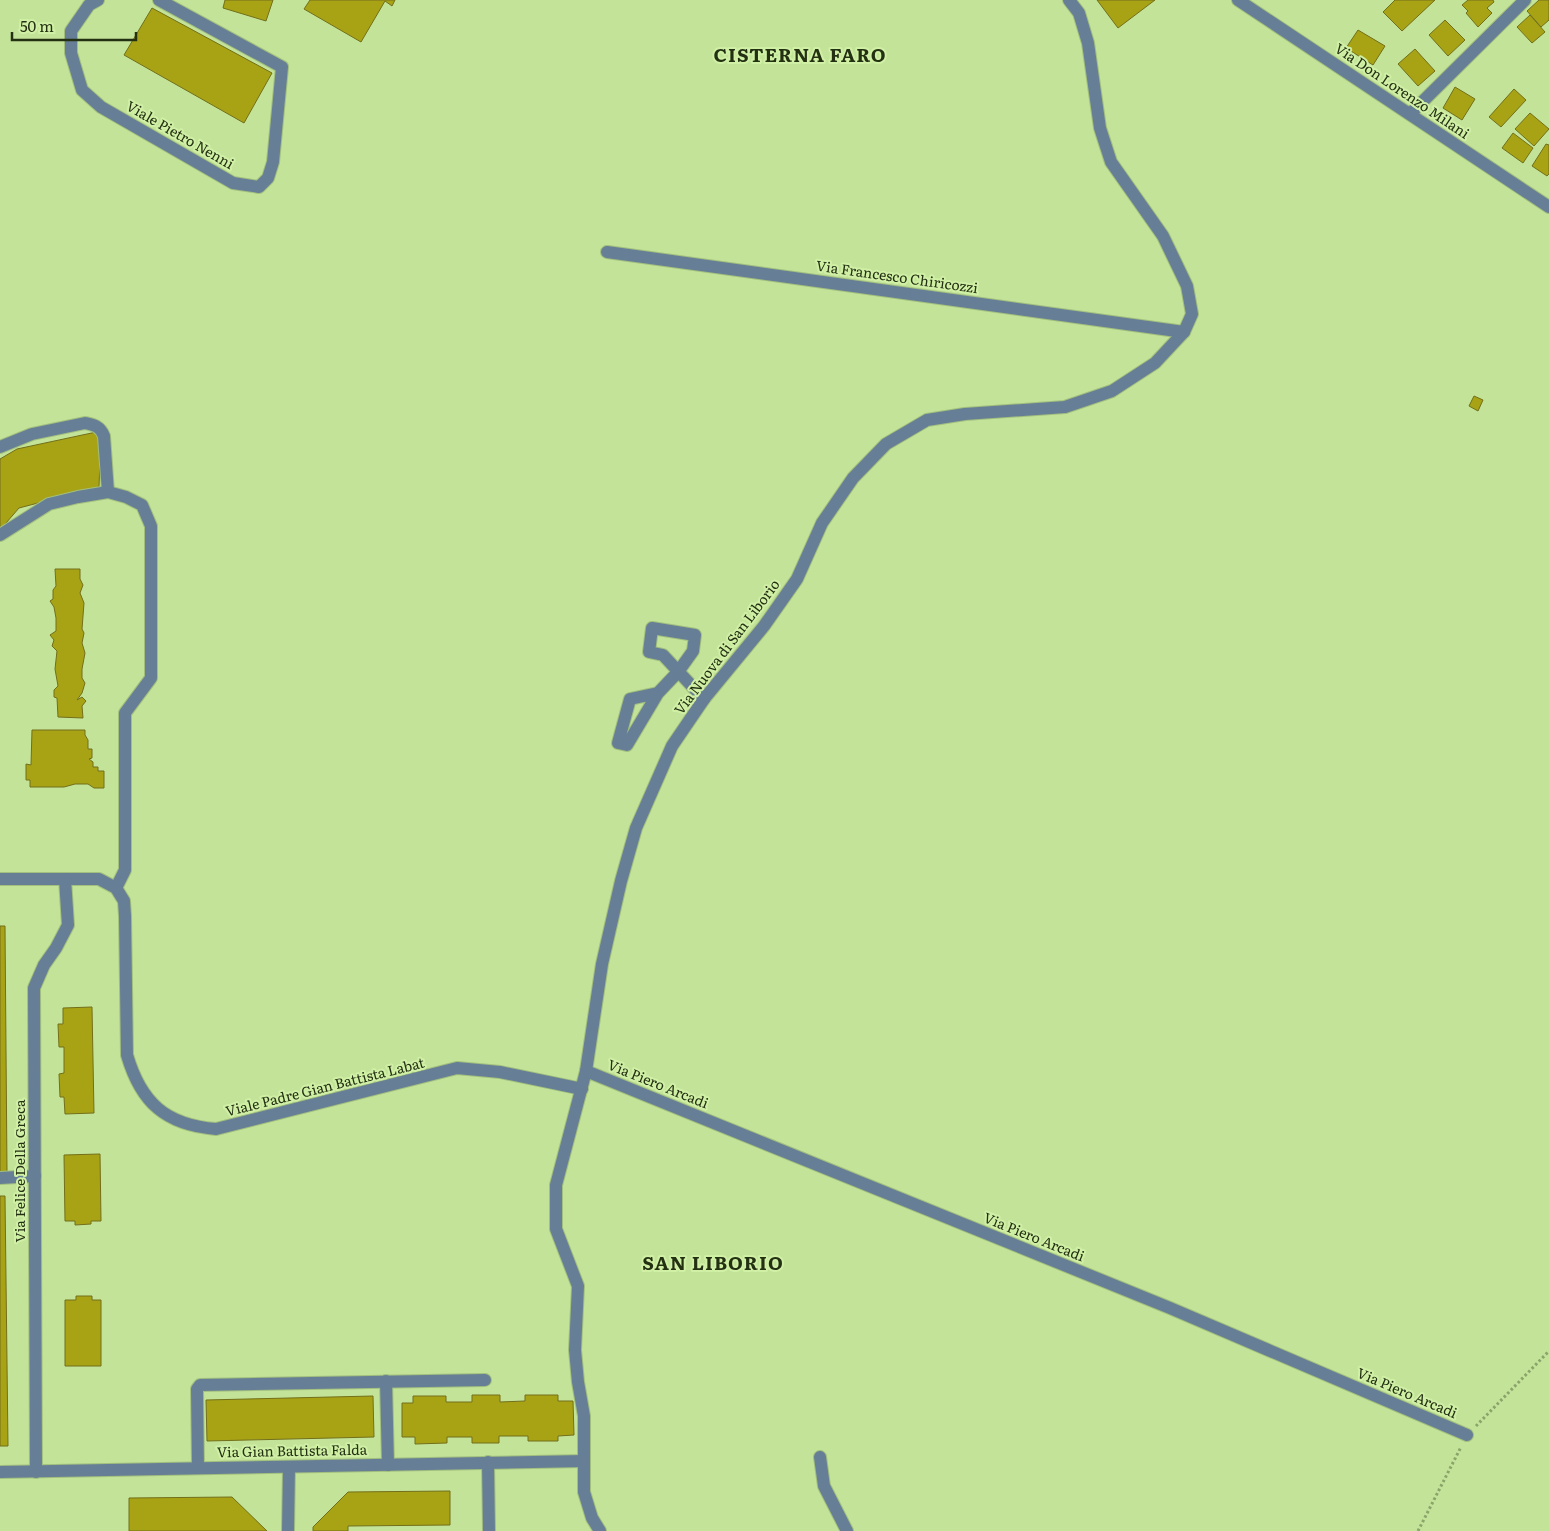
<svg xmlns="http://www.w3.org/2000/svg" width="1549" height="1531" viewBox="0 0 1549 1531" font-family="Literata,serif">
	<rect width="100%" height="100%" fill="#c3e399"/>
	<g fill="#a8a315" stroke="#726f1a">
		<path d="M225,0H273L266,21L223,8Z"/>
		<path d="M310,0H395L392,6L385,1L361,42L304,9Z"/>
		<path d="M1097,0H1155L1118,28Z"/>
		<path d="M1395,0H1435L1402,31L1383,12Z"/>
		<path d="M1468,0H1493L1494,2L1487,8L1492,13L1478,27L1466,13L1468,11L1462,5Z"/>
		<path d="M1539,0H1549V20L1541,27L1527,11Z"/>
		<path d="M152,8L272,73L244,123L124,55Z"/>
		<path d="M1530,15L1545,32L1532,43L1517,27Z"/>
		<path d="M1445,20L1465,40L1448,56L1429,35Z"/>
		<path d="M1358,30L1385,46L1373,65L1346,48Z"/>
		<path d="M1415,49L1435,71L1418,86L1398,64Z"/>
		<path d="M1455,87L1475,99L1462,120L1443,108Z"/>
		<path d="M1514,89L1526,100L1501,127L1489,117Z"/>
		<path d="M1530,113L1549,129L1534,146L1515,129Z"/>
		<path d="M1513,133L1533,148L1523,163L1502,148Z"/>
		<path d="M1546,144L1549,145V174L1547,176L1532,166Z"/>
		<path d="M1474,396L1483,400L1478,411L1469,406Z"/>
		<path d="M101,431L99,487L19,508L0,530V459L17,449Z"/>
		<path d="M55,569H80V579L83,585L80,593L84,603L82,629L84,633L82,643L85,653L82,669V678L85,683L82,693L77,700L82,697L86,701L82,706L83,718L58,717L57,698L54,697V690L58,686L55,669L57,651L52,646L54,640L50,635L56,631V618L54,607L50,601L53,599V590L56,586Z"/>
		<path d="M32,730H85V735L88,740V749H92V758L89,759L93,762V767H98V771H104V788H94L88,784H75L64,787H30V780H26V764L31,765Z"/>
		<path d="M0,926H5L7,1172H0Z"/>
		<path d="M92,1007L94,1113L65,1114L64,1097H60L59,1074L64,1073V1047H59L58,1024H63V1008Z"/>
		<path d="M100,1154L101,1221H91V1224L75,1225V1221H65L64,1155Z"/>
		<path d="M0,1196H5L8,1446H0Z"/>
		<path d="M76,1296H92V1300H101V1366H65V1300H76Z"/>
		<path d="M472,1395H500V1402L525,1401V1395H558V1401H573L574,1435L558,1436V1441H528V1436H499V1443H472V1437H447V1443L415,1444V1437H402V1403H413V1396H446V1402H472Z"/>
		<path d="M373,1396L374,1437L207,1441L206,1400Z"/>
		<path d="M450,1491V1525L348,1526V1531H313V1527L348,1492Z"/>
		<path d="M232,1497L267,1531H129V1498Z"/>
	</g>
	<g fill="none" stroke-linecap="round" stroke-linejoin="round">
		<defs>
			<g id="minor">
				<path d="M98,0L89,5L71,31V53L82,90L101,107L233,183L259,187L268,178L273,162L282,67L159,0"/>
				<path d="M1238,0L1549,207"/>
				<path d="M1410,114L1525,0"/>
				<path d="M607,252L1184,332"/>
				<path d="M0,447L32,434L85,423C94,425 100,426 104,436L108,492"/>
				<path d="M0,535L49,504L78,497L108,492L126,497L142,505L151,526V678L125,713V870L116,888"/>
				<path d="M658,693L630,699L618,743L627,745L658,693L678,672L693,651L695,635L652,628L649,652L663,655L704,699"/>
				<path d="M0,879H99L116,888L124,901L125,916L127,1055C141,1103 166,1125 216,1129L457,1068L500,1072L582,1089"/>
				<path d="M586,1071L1170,1308L1467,1435"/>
				<path d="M0,1178L35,1176"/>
				<path d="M386,1381L388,1465"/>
				<path d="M820,1457L824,1486L847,1531"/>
				<path d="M488,1462L489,1531"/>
				<path d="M198,1468L197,1389L200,1385L485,1380"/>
				<path d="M0,1472L584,1461"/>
				<path d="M36,1472L34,988L44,965L56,948L68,925L65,879"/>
				<path d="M288,1531L289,1467"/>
				<path d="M600,1531L592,1518L584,1492V1416L578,1382L575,1350L578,1286L556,1229V1185L586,1071L602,964L621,881L636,828L672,746L704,699L764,626L797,579L822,523L853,478L886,444L927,420L965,414L1065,407L1112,391L1155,363L1184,332L1192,314L1187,286L1163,236L1111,162L1100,128L1088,43L1079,13L1069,0"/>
			</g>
		</defs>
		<use href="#minor" stroke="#a3bf7e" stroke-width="14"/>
		<g stroke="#8ba469" stroke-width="3" stroke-dasharray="2.5 2.5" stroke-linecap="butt">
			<path d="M1476,1426L1549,1351"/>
			<path d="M1418,1531L1461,1447"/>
		</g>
		<use href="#minor" stroke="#667f96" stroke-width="12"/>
	</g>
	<g text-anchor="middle" stroke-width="4" stroke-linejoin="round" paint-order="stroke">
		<g font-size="14" fill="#243012" stroke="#d0f0a6">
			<text transform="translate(1402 91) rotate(34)" y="5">Via Don Lorenzo Milani</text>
			<text transform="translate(180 135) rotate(30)" y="5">Viale Pietro Nenni</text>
			<text transform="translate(897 277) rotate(8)" y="5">Via Francesco Chiricozzi</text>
			<text transform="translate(727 647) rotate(-53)" y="5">Via Nuova di San Liborio</text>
			<text transform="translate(658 1084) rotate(22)" y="5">Via Piero Arcadi</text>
			<text transform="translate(325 1087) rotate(-14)" y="5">Viale Padre Gian Battista Labat</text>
			<text transform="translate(20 1171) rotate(-90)" y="5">Via Felice Della Greca</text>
			<text transform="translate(1034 1237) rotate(22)" y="5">Via Piero Arcadi</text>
			<text transform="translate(1407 1393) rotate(23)" y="5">Via Piero Arcadi</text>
			<text transform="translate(292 1451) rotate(-1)" y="5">Via Gian Battista Falda</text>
		</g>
		<g font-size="19" font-weight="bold" letter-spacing="1" fill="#243012" stroke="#d0f0a6">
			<text x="800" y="62">CISTERNA FARO</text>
			<text x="713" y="1270">SAN LIBORIO</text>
		</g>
	</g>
	<path d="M12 32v8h124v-8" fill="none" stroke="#243012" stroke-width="2.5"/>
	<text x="20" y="32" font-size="15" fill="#243012" stroke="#d0f0a6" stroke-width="4" paint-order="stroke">50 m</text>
</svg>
